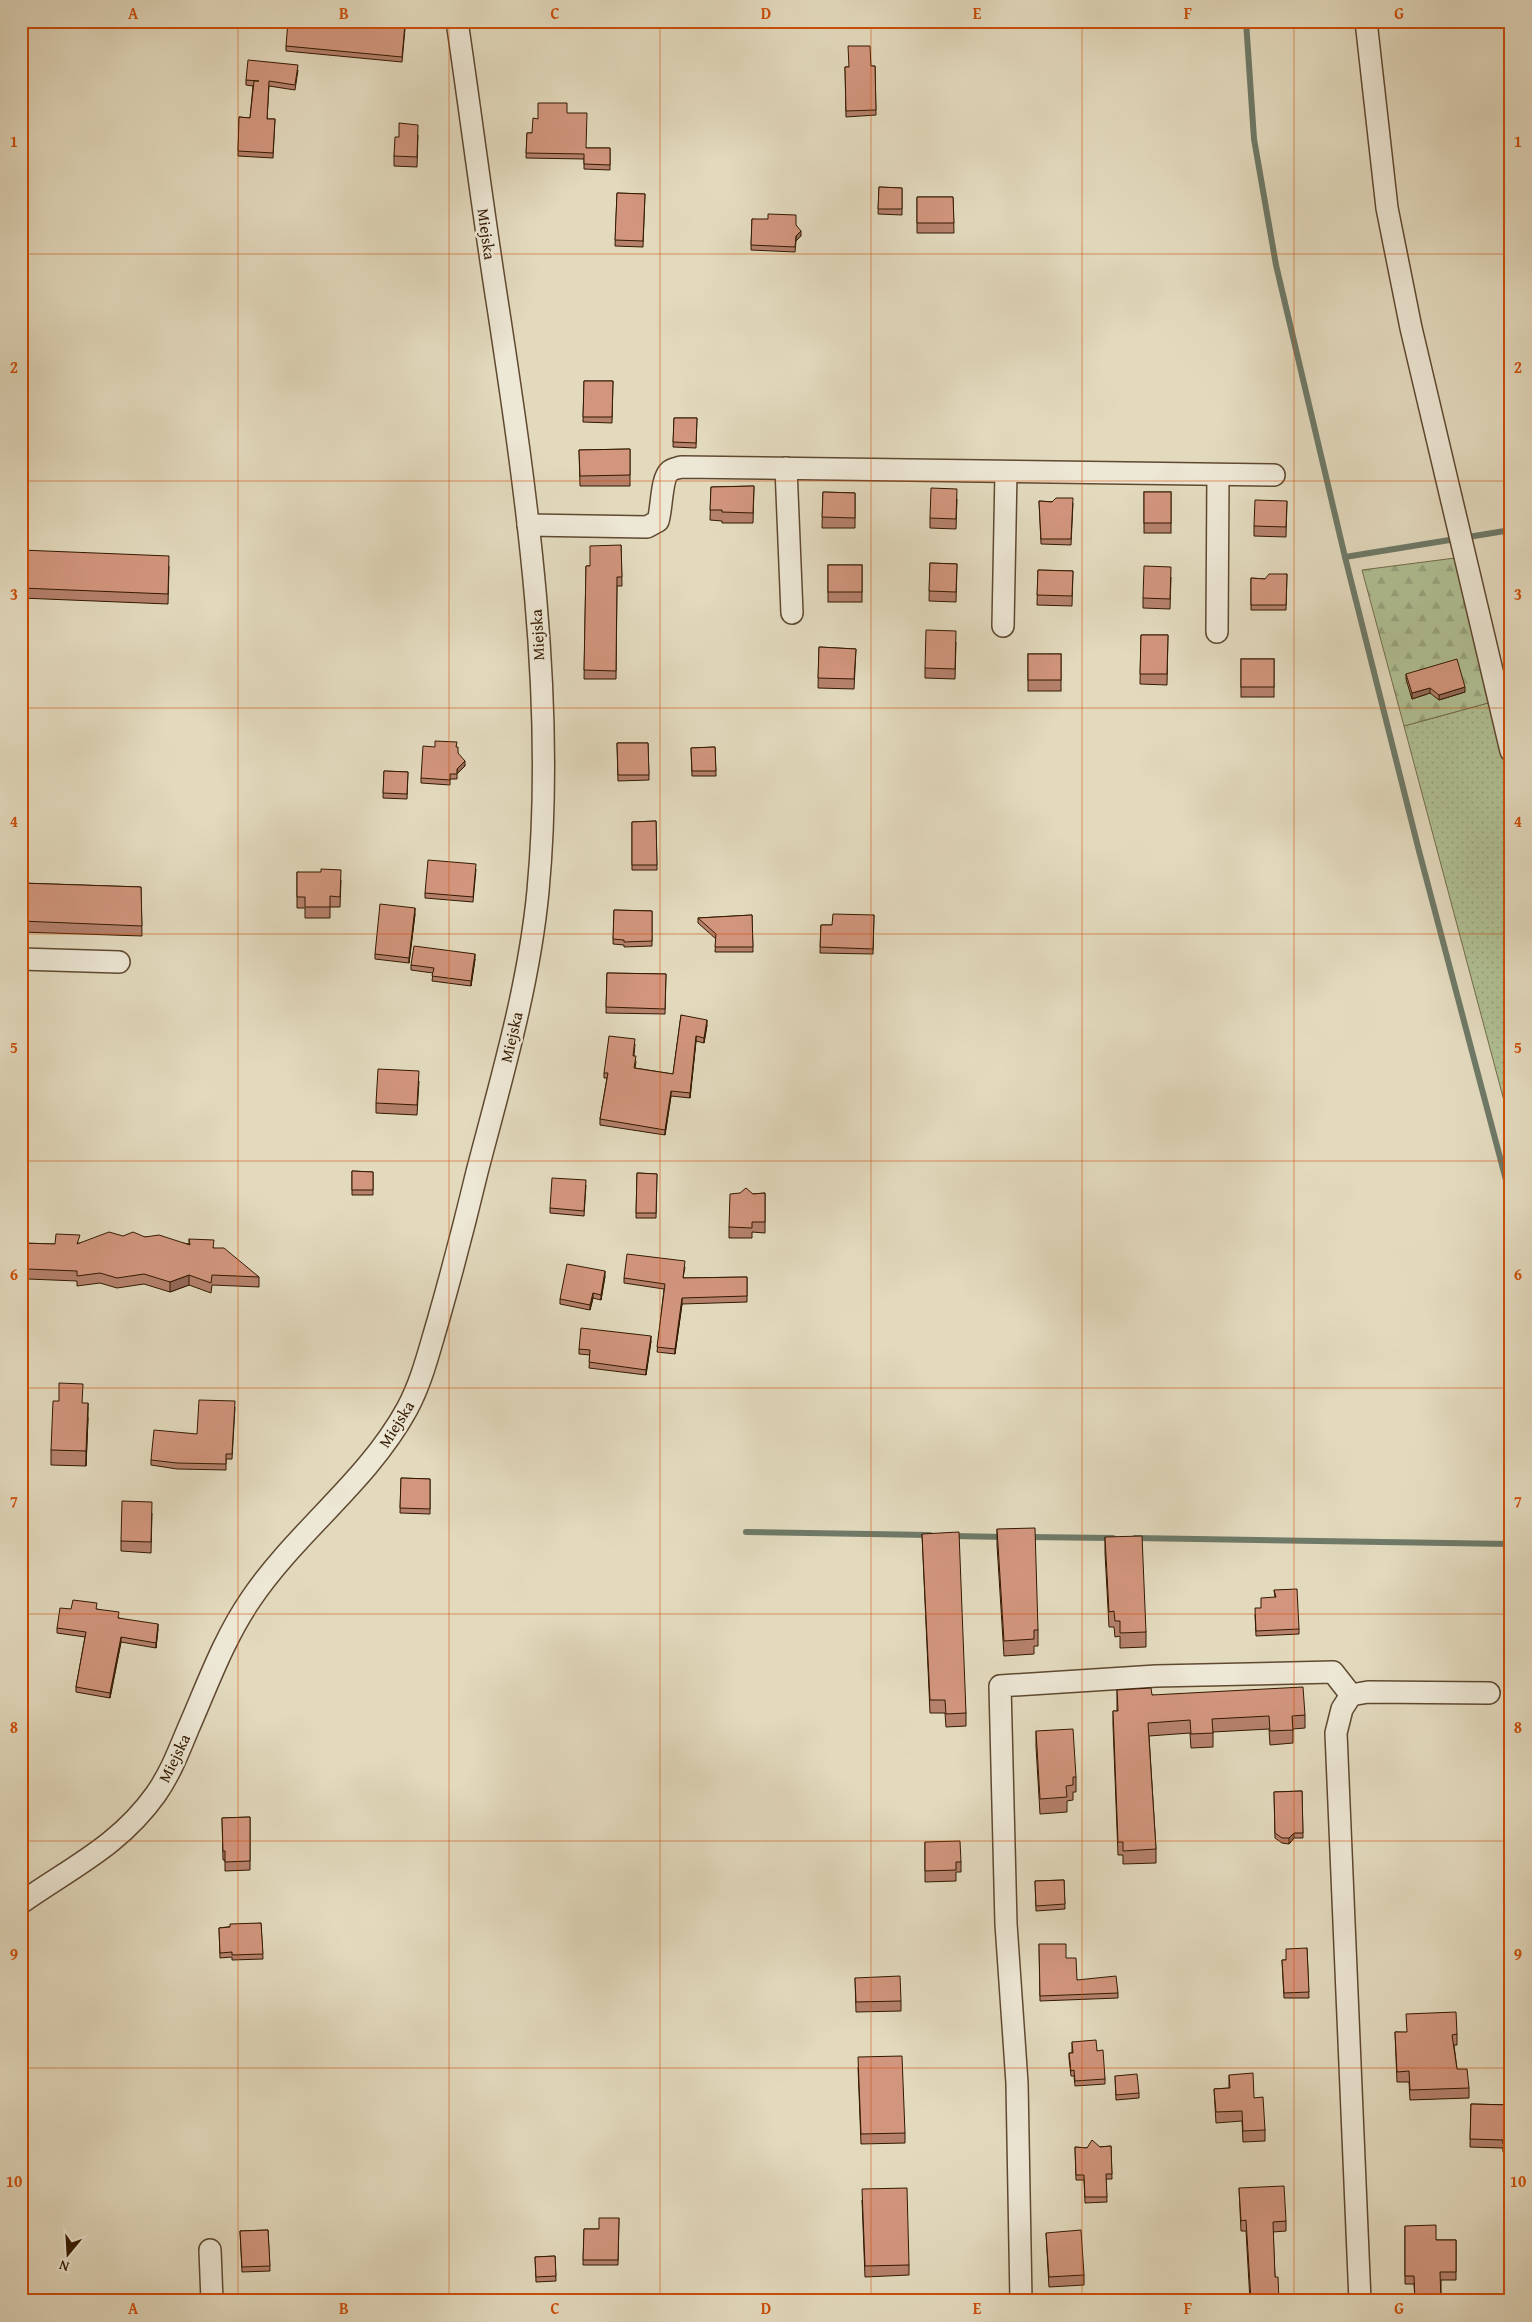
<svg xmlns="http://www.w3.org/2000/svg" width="1532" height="2322" viewBox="0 0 1532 2322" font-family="'Gentium Book Plus',serif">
	<defs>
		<pattern id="grass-dots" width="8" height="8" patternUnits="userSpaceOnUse" patternTransform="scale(1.25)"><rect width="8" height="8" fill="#b0c094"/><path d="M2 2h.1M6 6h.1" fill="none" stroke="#98a47e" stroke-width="1.8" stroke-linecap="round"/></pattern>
		<pattern id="forest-firs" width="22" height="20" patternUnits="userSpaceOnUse" patternTransform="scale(1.25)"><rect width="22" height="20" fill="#b0c094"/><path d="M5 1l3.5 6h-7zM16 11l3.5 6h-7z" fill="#98a47e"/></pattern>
	</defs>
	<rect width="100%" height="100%" fill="#e3dabe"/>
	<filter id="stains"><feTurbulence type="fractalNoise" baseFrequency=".004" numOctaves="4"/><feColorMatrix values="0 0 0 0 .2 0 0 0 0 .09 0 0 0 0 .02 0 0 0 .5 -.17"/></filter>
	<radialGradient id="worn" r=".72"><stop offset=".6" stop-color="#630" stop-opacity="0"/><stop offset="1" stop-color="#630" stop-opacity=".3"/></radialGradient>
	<path fill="url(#grass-dots)" stroke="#726c4a" d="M1488,703L1511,771V1111L1507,1112L1404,726Z"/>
	<path fill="url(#forest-firs)" stroke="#726c4a" d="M1455,558L1488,703L1404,726L1362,570Z"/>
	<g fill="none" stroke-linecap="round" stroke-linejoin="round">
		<g stroke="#6e7a68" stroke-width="6">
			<path d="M1246,21L1254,139L1276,265L1345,557L1419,851L1511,1199"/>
			<path d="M1345,557L1511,530"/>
			<path d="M746,1532L930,1535"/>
			<path d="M953,1536L1005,1537"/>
			<path d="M1028,1537L1113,1538"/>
			<path d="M1135,1538L1511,1544"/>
		</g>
		<defs>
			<g id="minor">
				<path d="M1366,21L1387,208L1411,328L1511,751"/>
				<path d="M786,468L792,613"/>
				<path d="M528,525L647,527L658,521C662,509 661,478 670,471C672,469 678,468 681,467L1274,475"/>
				<path d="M1003,626L1006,472"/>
				<path d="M1217,632L1218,475"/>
				<path d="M21,959L119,962"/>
				<path d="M21,1903C72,1867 119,1846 156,1794C170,1774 179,1751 188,1729C207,1686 224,1638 251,1599C297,1531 367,1482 407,1409C422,1381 429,1351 438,1321C452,1272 465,1222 477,1172C501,1080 529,986 538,891C556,698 527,497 498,307C483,212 471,116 457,21"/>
				<path d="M210,2250L212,2301"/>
				<path d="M1021,2301L1017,2083L1006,1924L1000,1686L1156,1676L1333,1672L1351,1695"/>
				<path d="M1360,2301L1336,1733L1342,1709L1351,1695L1368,1692L1489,1693"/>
			</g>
		</defs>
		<use href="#minor" stroke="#5f4930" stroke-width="24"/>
		<use href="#minor" stroke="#ede7d5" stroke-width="21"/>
	</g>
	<g fill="#b5816c" stroke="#331900">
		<path d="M395,23L405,29L402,62L286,51V46Z"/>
		<path d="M875,66L876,115L846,117L845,67Z"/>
		<path d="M298,70L295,90L269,86L267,119H275L273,158L238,156L239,117L250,118L253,86L246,85V80Z"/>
		<path d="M567,113L586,148H610V170L584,169V159L526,158L527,133H532L538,119Z"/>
		<path d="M418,135L417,167L394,166V156L399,137Z"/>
		<path d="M879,187L902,188V215L878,214Z"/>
		<path d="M617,193L645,194L643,247L615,246Z"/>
		<path d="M917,197H953L954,233H917Z"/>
		<path d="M752,219L796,225L801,236L796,241L795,252L751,250Z"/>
		<path d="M584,381H613L612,423L583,422Z"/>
		<path d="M674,418H697L696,448L673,447Z"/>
		<path d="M630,449V486H580L579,450Z"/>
		<path d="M754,486L753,523H722V521L710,520L711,487Z"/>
		<path d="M823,492L855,493V528H822Z"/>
		<rect x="1144" y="492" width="27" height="41"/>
		<path d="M957,499L956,529L930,528V518Z"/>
		<path d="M1039,501L1073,503L1071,545L1041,544Z"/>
		<path d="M1287,501L1286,537L1254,536V526Z"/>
		<path d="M621,545L622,586H617L616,679H584L586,566H590Z"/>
		<path d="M21,550L169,566L168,604L21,598Z"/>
		<path d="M930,563L957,564L956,602L929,601Z"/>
		<rect x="828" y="565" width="34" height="37"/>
		<path d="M1038,570L1073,571L1072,606L1037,605Z"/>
		<path d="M1287,574L1286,610H1251V578L1265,579Z"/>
		<path d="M1171,577L1170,609L1143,608V598Z"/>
		<path d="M1141,635H1168L1167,685L1140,684Z"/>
		<path d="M956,642L955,679L925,678V668Z"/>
		<path d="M819,647L856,649L854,689L818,688Z"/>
		<rect x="1028" y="654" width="33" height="37"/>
		<rect x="1241" y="659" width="33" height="38"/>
		<path d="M1406,674L1465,692L1439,700L1430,693L1412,699L1406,679Z"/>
		<path d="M617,743H648L649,780L618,781Z"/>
		<path d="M457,747L458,754L465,766L457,774V779H450V785L421,783V778Z"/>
		<path d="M715,747L716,776H692L691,748Z"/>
		<path d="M384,771L408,772L407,799L383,798Z"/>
		<path d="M656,821L657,870H632V822Z"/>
		<path d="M476,869L473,902L425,898V893Z"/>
		<path d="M297,872L341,880L340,907H330V918H305V908H297Z"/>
		<path d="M21,883L141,887L142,936L21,932Z"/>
		<path d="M614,910L652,911V946L624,947V945L613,944Z"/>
		<path d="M415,914L409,963L375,959V954Z"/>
		<path d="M752,915L753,952H715L716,939L698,923V918Z"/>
		<path d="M874,915L873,954L820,953L821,925H832Z"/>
		<path d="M475,959L471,986L432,981L433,973L411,970V965Z"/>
		<path d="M607,973L666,974L665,1014L606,1013Z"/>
		<path d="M681,1015L707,1025L704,1043L696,1041L690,1098L671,1096L665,1135L600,1125V1119L607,1078H604V1073L635,1044L634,1056L636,1062L635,1068L673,1074Z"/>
		<path d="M419,1081L417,1115L376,1113V1103Z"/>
		<path d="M352,1171L373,1172V1195H352Z"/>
		<path d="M637,1173L657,1174L656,1218H636Z"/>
		<path d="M586,1185L584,1216L550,1213V1208Z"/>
		<path d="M765,1193V1233L752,1232V1238H729V1227L753,1194Z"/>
		<path d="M145,1237L189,1244V1239L214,1248L259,1277V1287L212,1285L211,1293L189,1285L170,1292L144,1284L117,1288L100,1283L77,1286V1281L28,1279V1288H21V1243L55,1244L80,1243Z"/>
		<path d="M685,1267L683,1278L747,1277V1302L682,1304L675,1354L657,1352L664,1289L624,1283V1278Z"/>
		<path d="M605,1276L601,1300L593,1298L590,1310L560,1304V1299Z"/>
		<path d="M651,1341L646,1375L589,1368L590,1355L579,1354V1349Z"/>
		<path d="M83,1403L88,1418L86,1466L51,1465V1450Z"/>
		<path d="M235,1407L232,1459H226V1470L177,1469L151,1465V1460L197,1434Z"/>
		<path d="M401,1478L430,1479V1514L400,1513Z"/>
		<path d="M152,1513L151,1553L121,1551V1541Z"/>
		<path d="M997,1529L1038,1630V1646H1034V1654L1004,1656L997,1545Z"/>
		<path d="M922,1534L966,1713V1726L946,1727L945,1713H930Z"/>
		<path d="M1105,1537L1146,1632V1647L1120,1648V1636L1115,1637L1114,1627H1109L1105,1553Z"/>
		<path d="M1274,1590L1299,1629V1634L1256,1636L1255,1614L1275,1597Z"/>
		<path d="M97,1609L119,1618L158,1629L156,1648L121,1642L110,1698L76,1692V1687L85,1637L57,1633V1628Z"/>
		<path d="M1117,1690L1152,1695L1305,1715V1728L1293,1729V1743L1270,1745L1269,1729L1213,1732V1747L1191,1748L1190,1733L1149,1736L1156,1849V1863L1123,1864V1855H1118L1113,1725V1711H1117Z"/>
		<path d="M1036,1731L1076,1777V1792H1073V1800L1067,1801V1812L1040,1814L1036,1746Z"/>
		<path d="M1302,1791L1303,1838H1294L1289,1844L1282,1843L1275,1838L1274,1792Z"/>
		<path d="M250,1817V1870L225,1871V1860H223L222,1818Z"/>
		<path d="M925,1842L961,1862V1872H956V1881L925,1882Z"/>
		<path d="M1064,1880L1065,1909L1036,1911L1035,1881Z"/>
		<path d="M261,1923L263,1959L232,1960V1957L220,1958L219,1928Z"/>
		<path d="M1039,1944L1066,1958L1077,1980L1118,1993V1998L1040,2001Z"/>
		<path d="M1307,1948L1309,1998H1284L1282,1960H1286Z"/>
		<path d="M855,1978L901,2001V2011L856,2012Z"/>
		<path d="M1395,2032L1457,2034V2045H1454L1457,2069L1469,2088V2098L1410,2100L1409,2082H1397Z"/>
		<path d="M1072,2042L1097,2051L1105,2079V2084L1075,2086L1074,2076H1071L1069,2058V2053H1072Z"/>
		<path d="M858,2067L905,2133V2143L861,2144Z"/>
		<path d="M1229,2075L1254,2098L1265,2130V2141L1243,2142L1242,2121L1216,2123L1214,2089L1229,2088Z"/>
		<path d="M1115,2076L1139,2093V2098L1116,2100Z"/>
		<path d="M1471,2104L1511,2105V2152H1503V2148L1470,2147Z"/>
		<path d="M1111,2146L1112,2179H1106L1107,2202L1085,2203L1084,2180H1076L1075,2147L1087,2148Z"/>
		<path d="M1239,2188L1286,2221V2231L1273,2232L1275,2277L1279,2301H1250L1246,2231H1241Z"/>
		<path d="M862,2200L909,2265V2275L865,2277Z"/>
		<path d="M619,2218L618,2265H583L584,2229H599Z"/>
		<path d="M1405,2226L1436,2240H1456V2280H1441V2301H1415L1414,2284H1405Z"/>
		<path d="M268,2230L270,2271L242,2272L240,2231Z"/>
		<path d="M1046,2233L1084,2275V2285L1049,2287Z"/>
		<path d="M555,2256L556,2281L536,2282L535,2257Z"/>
	</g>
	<g fill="#936958" stroke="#331900">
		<path d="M801,231V236L796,241V236Z"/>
		<path d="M1465,687V692L1439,700V695Z"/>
		<path d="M1430,688V693L1412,699V693Z"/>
		<path d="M465,761V766L457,774V769Z"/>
		<path d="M415,908V914L409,963V958Z"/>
		<path d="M475,954V959L471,986V981Z"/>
		<path d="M707,1020V1025L704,1043V1038Z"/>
		<path d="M696,1036V1041L690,1098V1093Z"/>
		<path d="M671,1091V1096L665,1135V1130Z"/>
		<path d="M605,1271V1276L601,1300V1295Z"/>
		<path d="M189,1275V1285L170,1292V1282Z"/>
		<path d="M593,1293V1298L590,1310V1305Z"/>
		<path d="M682,1298V1304L675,1354V1349Z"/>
		<path d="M651,1336V1341L646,1375V1370Z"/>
		<path d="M88,1403V1418L86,1466V1451Z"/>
		<path d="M158,1624V1629L156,1648V1643Z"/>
		<path d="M121,1637V1642L110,1698V1693Z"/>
		<path d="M1294,1833V1838L1289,1844V1838Z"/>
	</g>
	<g fill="#d2967e" stroke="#331900">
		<path d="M288,21H395V23L405,24L402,57L286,46Z"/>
		<path d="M848,46H870L871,66H875L876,110L846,111L845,67H849Z"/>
		<path d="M248,60L298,65L295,85L269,81L267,119H275L273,153L238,151L239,117L250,118L254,81H259L246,80Z"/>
		<path d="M538,103H567V113H587L586,148H610V165L584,164V154L526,153L527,133H532L533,118L538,119Z"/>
		<path d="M399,123L418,125L417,157L394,156L395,137H399Z"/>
		<path d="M879,187L902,188V209H878Z"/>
		<path d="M617,193L645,194L643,241L615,240Z"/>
		<path d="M917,197H953L954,223H917Z"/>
		<path d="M768,214L796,215V225L801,231L796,236L795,247L751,245L752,219H768Z"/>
		<path d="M584,381H613L612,417H583Z"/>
		<path d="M674,418H697L696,443L673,442Z"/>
		<path d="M630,449V475L580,476L579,450Z"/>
		<path d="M754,486L753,513L722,512V510H710L711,487Z"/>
		<path d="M931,488L957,489L956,519L930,518Z"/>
		<path d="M823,492L855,493V518L822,517Z"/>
		<rect x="1144" y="492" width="27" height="31"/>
		<path d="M1056,498H1073L1071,539H1041L1039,501L1052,502Z"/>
		<path d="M1255,500L1287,501L1286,527L1254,526Z"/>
		<path d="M621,545L622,577H617L616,671L584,670L586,566H590V546Z"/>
		<path d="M21,550L169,556L168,594L21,588Z"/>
		<path d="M930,563L957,564L956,592L929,591Z"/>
		<rect x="828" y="565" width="34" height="27"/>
		<path d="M1144,566L1171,567L1170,599L1143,598Z"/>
		<path d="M1038,570L1073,571L1072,596L1037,595Z"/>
		<path d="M1269,574H1287L1286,605H1251V578L1265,579Z"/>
		<path d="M926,630L956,631L955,669L925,668Z"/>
		<path d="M1141,635H1168L1167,674H1140Z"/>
		<path d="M819,647L856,649L854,679L818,678Z"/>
		<rect x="1028" y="654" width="33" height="26"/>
		<rect x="1241" y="659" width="33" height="28"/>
		<path d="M1457,659L1465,687L1439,695L1430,688L1412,693L1406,674Z"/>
		<path d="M435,741L457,742L456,747H458V753L465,761L457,769V774H450V780L421,778L423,746L435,747Z"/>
		<path d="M617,743H648L649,775H618Z"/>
		<path d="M715,747L716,771H692L691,748Z"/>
		<path d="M384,771L408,772L407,794L383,793Z"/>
		<path d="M656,821L657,865H632V822Z"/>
		<path d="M428,860L476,864L473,897L425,893Z"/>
		<path d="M321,869L341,870L340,897L330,896V907H305V897H297V872H321Z"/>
		<path d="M21,883L141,887L142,926L21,921Z"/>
		<path d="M380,904L415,908L409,958L375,954Z"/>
		<path d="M614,910L652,911V941L624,942V940L613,939Z"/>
		<path d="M833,914L874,915L873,949L820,947L821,925H832Z"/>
		<path d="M752,915L753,947H715L716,934L698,918Z"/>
		<path d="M414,946L475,954L471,981L432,976L434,968L411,965Z"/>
		<path d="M607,973L666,974L665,1009L606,1007Z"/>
		<path d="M681,1015L707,1020L704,1038L696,1036L690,1093L671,1091L665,1130L600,1119L608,1073H604L609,1036L635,1039L633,1056H636L634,1068L673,1074Z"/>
		<path d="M378,1069L419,1071L417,1105L376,1103Z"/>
		<path d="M352,1171L373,1172V1190H352Z"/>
		<path d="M637,1173L657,1174L656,1213H636Z"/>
		<path d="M552,1178L586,1180L584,1211L550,1208Z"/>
		<path d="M746,1188L753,1194L765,1193V1222H752V1228L729,1227L730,1194L740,1193Z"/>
		<path d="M109,1232L123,1236L133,1232L145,1237L159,1235L190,1245L189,1239L214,1240L213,1248H224L259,1277L212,1275L211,1283L189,1275L170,1282L144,1274L117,1278L100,1273L77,1276V1271L28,1269V1278H21V1243L55,1244L56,1234L80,1235L77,1244Z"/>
		<path d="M627,1254L685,1261L683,1278L747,1277V1296L682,1298L675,1349L657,1347L665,1284L624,1278Z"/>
		<path d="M567,1264L605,1271L601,1295L593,1293L590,1305L560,1299Z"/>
		<path d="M581,1328L651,1336L646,1370L589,1362L590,1350L579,1349Z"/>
		<path d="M59,1383L83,1384L82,1403H88L86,1451L51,1450L53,1401H59Z"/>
		<path d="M199,1400L235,1401L232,1454H226V1464L177,1463L151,1460L154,1430L197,1434Z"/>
		<path d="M401,1478L430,1479V1509L400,1508Z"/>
		<path d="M122,1501L152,1502L151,1542L121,1541Z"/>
		<path d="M1035,1528L1038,1630H1034V1639L1004,1641L997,1529Z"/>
		<path d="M959,1532L966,1713L946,1714L945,1700H930L922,1534Z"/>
		<path d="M1142,1536L1146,1632L1120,1633V1621H1115L1114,1611L1109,1612L1105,1537Z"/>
		<path d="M1297,1589L1299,1629L1256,1631L1255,1608H1261V1598L1276,1597L1274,1590Z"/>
		<path d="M73,1600L97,1603L96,1609L119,1612L118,1618L158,1624L156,1643L121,1637L110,1693L76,1687L86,1632L57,1628L60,1608L71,1609Z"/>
		<path d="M1303,1687L1305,1715L1292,1716L1293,1730L1270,1731L1269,1716L1212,1719L1213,1733L1191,1734L1190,1720L1148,1723L1156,1849L1123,1851V1842H1118L1113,1711H1118L1117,1690L1151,1688L1152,1695Z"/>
		<path d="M1073,1729L1076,1777H1073V1785L1066,1786L1067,1797L1040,1799L1036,1731Z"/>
		<path d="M1302,1791L1303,1833H1294L1289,1838H1282L1275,1833L1274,1792Z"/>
		<path d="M250,1817V1861L225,1862V1851H223L222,1818Z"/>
		<path d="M960,1841L961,1862H956V1870L925,1871V1842Z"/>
		<path d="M1064,1880L1065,1904L1036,1906L1035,1881Z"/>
		<path d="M261,1923L263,1954L232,1955V1952L220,1953L219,1928L230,1927V1924Z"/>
		<path d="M1039,1944H1066V1958H1076L1077,1980L1116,1976L1118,1993L1040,1996Z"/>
		<path d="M1307,1948L1309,1992L1284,1993L1282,1960H1286V1949Z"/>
		<path d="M900,1976L901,2001L856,2002L855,1978Z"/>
		<path d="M1456,2012L1457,2034L1452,2035L1457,2069H1467L1469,2088L1410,2090L1409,2071L1397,2072L1395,2032H1407L1406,2014Z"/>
		<path d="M1096,2040L1097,2051L1103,2050L1105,2079L1075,2081L1074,2070L1071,2071L1069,2053H1073L1072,2042Z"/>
		<path d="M902,2056L905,2133L861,2134L858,2057Z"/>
		<path d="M1253,2073L1254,2098L1263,2097L1265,2130L1243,2131L1242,2111L1216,2112L1214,2089L1230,2088L1229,2075Z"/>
		<path d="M1137,2074L1139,2093L1116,2095L1115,2076Z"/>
		<path d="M1471,2104L1511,2105V2144H1503V2140L1470,2139Z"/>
		<path d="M1092,2140L1100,2147L1111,2146L1112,2174H1106L1107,2197H1085L1084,2175H1076L1075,2147L1087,2148Z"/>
		<path d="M1284,2186L1286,2221L1273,2222L1275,2277H1278L1279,2301H1251L1246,2220L1241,2221L1239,2188Z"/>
		<path d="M907,2188L909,2265L865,2266L862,2189Z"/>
		<path d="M599,2218H619L618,2260H583L584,2229H599Z"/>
		<path d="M1436,2225V2240H1456V2272H1440L1441,2301H1415L1414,2276H1405V2226Z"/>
		<path d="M268,2230L270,2266L242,2267L240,2231Z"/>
		<path d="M1081,2230L1084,2275L1049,2277L1046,2233Z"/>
		<path d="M555,2256L556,2276L536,2277L535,2257Z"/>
	</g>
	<path fill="none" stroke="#cd4f0a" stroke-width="1" stroke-opacity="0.55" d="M238,21V2301M449,21V2301M660,21V2301M871,21V2301M1082,21V2301M1294,21V2301M21,254H1511M21,481H1511M21,708H1511M21,934H1511M21,1161H1511M21,1388H1511M21,1614H1511M21,1841H1511M21,2068H1511"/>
	<g text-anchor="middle" stroke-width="5" stroke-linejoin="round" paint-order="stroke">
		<g font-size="16" fill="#331900" stroke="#ede7d5">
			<text transform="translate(487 234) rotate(82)" y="6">Miejska</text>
			<text transform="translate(537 635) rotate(-93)" y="6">Miejska</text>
			<text transform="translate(511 1037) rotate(-77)" y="6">Miejska</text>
			<text transform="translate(396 1424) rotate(-58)" y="6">Miejska</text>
			<text transform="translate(174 1758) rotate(-64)" y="6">Miejska</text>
		</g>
	</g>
	<rect width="1532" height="2322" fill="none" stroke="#e3dabe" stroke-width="55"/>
	<g transform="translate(68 2254) rotate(198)" stroke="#ede7d5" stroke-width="4" paint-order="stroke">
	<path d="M0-4L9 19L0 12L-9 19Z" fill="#331900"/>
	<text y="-8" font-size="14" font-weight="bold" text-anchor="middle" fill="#331900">N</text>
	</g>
	<rect x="28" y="28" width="1476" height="2266" fill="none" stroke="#cd4f0a" stroke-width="2"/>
	<g font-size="16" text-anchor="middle" font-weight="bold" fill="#cd4f0a">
		<text x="133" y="19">A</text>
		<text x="344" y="19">B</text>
		<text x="555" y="19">C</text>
		<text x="766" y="19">D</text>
		<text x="977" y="19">E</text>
		<text x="1188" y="19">F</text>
		<text x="1399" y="19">G</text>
		<text x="14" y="147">1</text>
		<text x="1518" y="147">1</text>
		<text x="14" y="373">2</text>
		<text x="1518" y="373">2</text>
		<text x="14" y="600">3</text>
		<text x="1518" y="600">3</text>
		<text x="14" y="827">4</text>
		<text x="1518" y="827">4</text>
		<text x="14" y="1053">5</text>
		<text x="1518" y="1053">5</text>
		<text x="14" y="1280">6</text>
		<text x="1518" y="1280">6</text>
		<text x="14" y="1507">7</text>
		<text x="1518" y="1507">7</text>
		<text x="14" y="1733">8</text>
		<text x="1518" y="1733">8</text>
		<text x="14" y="1960">9</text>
		<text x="1518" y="1960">9</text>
		<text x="14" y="2187">10</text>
		<text x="1518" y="2187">10</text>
		<text x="133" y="2314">A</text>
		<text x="344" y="2314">B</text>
		<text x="555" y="2314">C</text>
		<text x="766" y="2314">D</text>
		<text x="977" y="2314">E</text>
		<text x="1188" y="2314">F</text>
		<text x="1399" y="2314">G</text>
	</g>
	<rect width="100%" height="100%" filter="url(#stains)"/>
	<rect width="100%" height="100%" fill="url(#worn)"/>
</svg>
